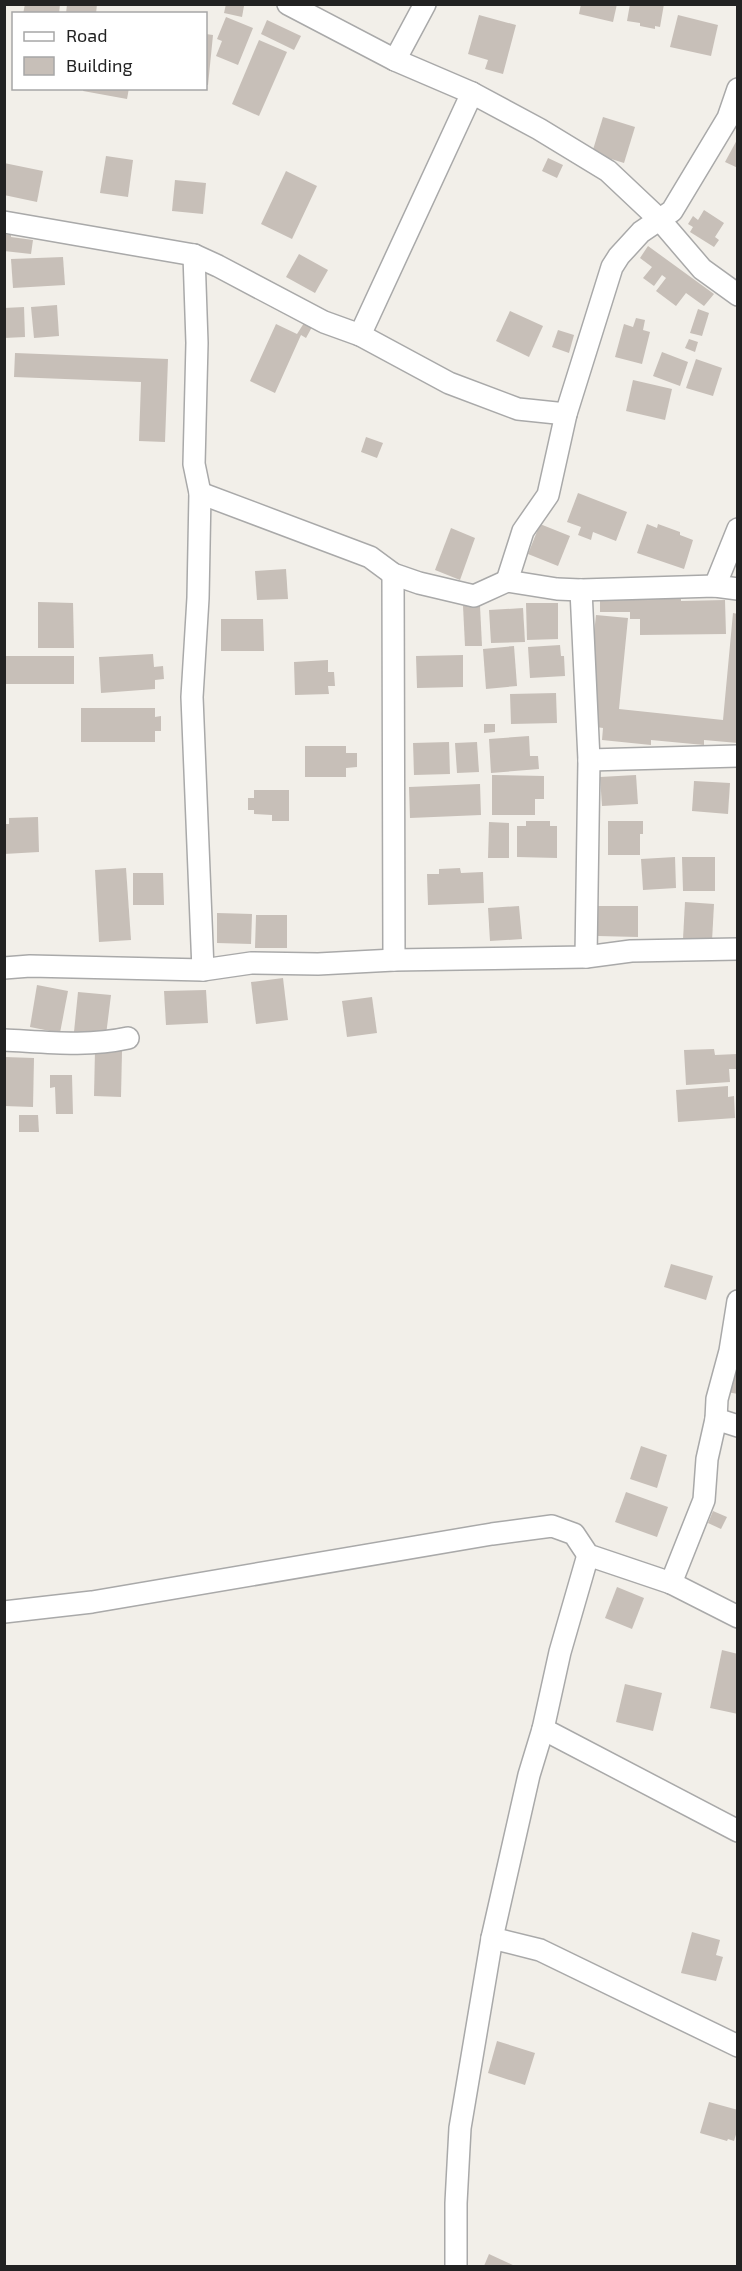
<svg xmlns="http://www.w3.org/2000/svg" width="742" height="2271" viewBox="0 0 742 2271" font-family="'Exo 2',sans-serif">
	<rect width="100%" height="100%" fill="#f2efe9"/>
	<g fill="#c7bfb8">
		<path d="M25,4H60L59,14H23Z"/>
		<path d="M67,4H97L96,14H66Z"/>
		<path d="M226,4L244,6L242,17L224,13Z"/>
		<path d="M581,4H617L613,22L579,14Z"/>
		<path d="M630,4H664L660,27L655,26V29L640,26V23L627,21Z"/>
		<path d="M479,15L516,25L503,74L485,69L488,60L468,54Z"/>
		<path d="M678,15L718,25L711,56L670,47Z"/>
		<path d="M226,17L253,28L238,65L216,56L222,41L217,39Z"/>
		<path d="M267,20L301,36L294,50L261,34Z"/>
		<path d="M206,34L213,35L208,85H206Z"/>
		<path d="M259,40L287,52L259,116L232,104Z"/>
		<path d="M84,88H129L127,99L83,91Z"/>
		<path d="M603,117L635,127L624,163L592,153Z"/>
		<path d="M738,138V168L725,162Z"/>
		<path d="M106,156L133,160L128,197L100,193Z"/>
		<path d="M548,158L563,165L557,178L542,171Z"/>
		<path d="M4,163L43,171L37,202L4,195Z"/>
		<path d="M286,171L317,186L292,239L261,224Z"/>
		<path d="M175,180L206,183L203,214L172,211Z"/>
		<path d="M704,210L724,223L715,237L719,240L714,247L690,232L693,227L688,224L693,216L698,220Z"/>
		<path d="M4,234L11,235V237L33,240L31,254L4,251Z"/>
		<path d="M648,246L714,294L704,306L686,293L676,306L656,291L666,278L662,275L654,286L643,278L652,267L640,258Z"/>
		<path d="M299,254L328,270L315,293L286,277Z"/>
		<path d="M63,257L65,285L13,288L11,259Z"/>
		<path d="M57,305L59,336L34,338L31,307Z"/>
		<path d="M24,307L25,337L4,338V308Z"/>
		<path d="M698,309L709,313L702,336L690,333Z"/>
		<path d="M510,311L543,326L529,357L496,341Z"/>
		<path d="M636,318L645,320L643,330L650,332L642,364L615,357L624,324L633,327Z"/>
		<path d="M304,323L312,327L306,338L301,335L275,393L250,381L276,324L297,334Z"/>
		<path d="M558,330L574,335L569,353L552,347Z"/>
		<path d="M689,339L698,342L695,352L685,348Z"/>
		<path d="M662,352L688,362L680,386L653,376Z"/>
		<path d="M15,353L168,359L165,442L139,441L141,382L14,377Z"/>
		<path d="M696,359L722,368L713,396L686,388Z"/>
		<path d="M633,380L672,389L665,420L626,411Z"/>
		<path d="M366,437L383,443L377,458L361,452Z"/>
		<path d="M578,493L627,512L616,541L593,532L591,540L578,535L581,527L567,522Z"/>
		<path d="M540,524L570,536L558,566L528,554Z"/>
		<path d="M647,524L657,528L658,524L680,532V535L693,540L684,569L637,553Z"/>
		<path d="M451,528L475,538L460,580L435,570Z"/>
		<path d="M286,569L288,599L257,600L255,571Z"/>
		<path d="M681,598V601L725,600L726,634L640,635V619H630V612H600V599Z"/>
		<path d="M38,602L73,603L74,648H38Z"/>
		<path d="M526,603H558V639L527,640Z"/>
		<path d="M463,606H480L482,646H465Z"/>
		<path d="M523,608L525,642L491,643L489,610Z"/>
		<path d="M733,613L738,614V743L704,740V745L651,740V745L602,740L603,728L596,727L598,704H592L596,653L592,652L596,615L628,618L619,709L723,720Z"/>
		<path d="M221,619H263L264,651H221Z"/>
		<path d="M560,645L561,656H564L565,676L530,678L528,647Z"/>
		<path d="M514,646L517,686L486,689L483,649Z"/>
		<path d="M153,654L154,667L163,666L164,679L155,680V689L101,693L99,657Z"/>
		<path d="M463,655V687L417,688L416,656Z"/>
		<path d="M4,656H74V684H5Z"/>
		<path d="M328,660V672H334L335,686H328L329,694L295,695L294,662Z"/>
		<path d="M556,693L557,723L511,724L510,694Z"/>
		<path d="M81,708H155V717L161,716V731H155V742H81Z"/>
		<path d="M484,724H495V732L484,733Z"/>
		<path d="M529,736L530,756H538L539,769L491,773L489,739Z"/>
		<path d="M449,742L450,774L414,775L413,743Z"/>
		<path d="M477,742L479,772L457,773L455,743Z"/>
		<path d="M305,746H346V753H357V767L346,768V777H305Z"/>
		<path d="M492,775L544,776V799H535V815H492Z"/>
		<path d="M636,775L638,804L602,806L600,777Z"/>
		<path d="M694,781L730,783L728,814L692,811Z"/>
		<path d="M480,784L481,815L410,818L409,787Z"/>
		<path d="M254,790H289V821H272V815L254,814V810H248V798H254Z"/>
		<path d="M38,817L39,852L4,854V824H9V818Z"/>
		<path d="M526,821H550V826H557V858L517,857V826H526Z"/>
		<path d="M608,821H643V834H640V855H608Z"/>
		<path d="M489,822L509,823V858H488Z"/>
		<path d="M675,857L676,888L643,890L641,859Z"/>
		<path d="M682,857H715V891H683Z"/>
		<path d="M126,868L131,940L99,942L95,870Z"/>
		<path d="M460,868L461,873L483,872L484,903L428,905L427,874H439V869Z"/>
		<path d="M133,873H163L164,905H133Z"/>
		<path d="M685,902L714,904L712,941L683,939Z"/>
		<path d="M519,906L522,939L490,941L488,908Z"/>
		<path d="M598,906H638V937L598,936Z"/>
		<path d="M217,913L252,914L251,944L217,943Z"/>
		<path d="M256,915H287V948H255Z"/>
		<path d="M283,978L288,1020L256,1024L251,982Z"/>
		<path d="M37,985L68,991L60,1033L30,1027Z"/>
		<path d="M206,990L208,1023L166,1025L164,991Z"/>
		<path d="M78,992L111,995L106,1035L74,1032Z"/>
		<path d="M372,997L377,1033L347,1037L342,1001Z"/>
		<path d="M714,1049L715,1055L737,1054L738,1069H729L730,1082L686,1085L684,1050Z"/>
		<path d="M95,1050L122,1051L121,1097L94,1096Z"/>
		<path d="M4,1057L34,1058L33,1107L4,1106Z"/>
		<path d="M50,1075H72L73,1114H56L55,1087L50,1088Z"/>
		<path d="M728,1086V1097L734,1096L735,1118L678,1122L676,1090Z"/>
		<path d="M19,1115H38L39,1132H19Z"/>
		<path d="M671,1264L713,1276L706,1300L664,1287Z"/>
		<path d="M738,1358V1394L727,1392Z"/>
		<path d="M641,1446L667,1455L657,1488L630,1479Z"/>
		<path d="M626,1492L668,1507L657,1537L615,1522Z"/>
		<path d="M713,1511L727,1517L721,1529L708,1523Z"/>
		<path d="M617,1587L644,1598L632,1629L605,1618Z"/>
		<path d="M722,1650L738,1654V1714L710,1708Z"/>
		<path d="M625,1684L662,1693L653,1731L616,1722Z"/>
		<path d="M692,1932L720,1940L716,1955L723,1957L716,1981L681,1973Z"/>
		<path d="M497,2041L535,2053L525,2085L488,2073Z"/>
		<path d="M709,2102L738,2110V2128L734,2141L728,2139L727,2141L700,2133Z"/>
		<path d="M489,2254L515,2266H484Z"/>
	</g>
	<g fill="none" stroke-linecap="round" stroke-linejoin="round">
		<defs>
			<g id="street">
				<path d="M288,4L395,60L472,93L539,129L608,171L660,220L702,269L738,295"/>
				<path d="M395,60L425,4"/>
				<path d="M4,222L194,255L218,266L324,322L360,335L449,383L518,409L566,414"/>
				<path d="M194,255L197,343L194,464L200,493L198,598L192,697L203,970"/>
				<path d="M360,335L472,93"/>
				<path d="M200,493L370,557L393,574L419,583L474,596L507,581L557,589L581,590L715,586L738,589"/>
				<path d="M393,574L394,960"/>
				<path d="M507,581L523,531L548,495L566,414L612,267L619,256L641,232L672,211L728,118L738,89"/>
				<path d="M715,586L738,529"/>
				<path d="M581,590L589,760L586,957"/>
				<path d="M589,760L738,756"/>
				<path d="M4,968L30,966L203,970L251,963L318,964L394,960L586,957L631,951L738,949"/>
				<path d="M4,1040C46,1042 87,1047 128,1038"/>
				<path d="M716,1419L738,1426"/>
				<path d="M671,1583L704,1500L707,1459L716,1419L717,1399L730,1351L738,1301"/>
				<path d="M4,1612L92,1602L492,1534L552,1526L574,1534L588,1555L671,1583L738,1617"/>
				<path d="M543,1729L738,1831"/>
				<path d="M492,1938L540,1950L738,2046"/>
				<path d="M456,2266V2203L460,2128L492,1938L529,1775L543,1729L560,1652L588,1555"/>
			</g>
		</defs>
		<use href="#street" stroke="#a9a9a9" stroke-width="24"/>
		<use href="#street" stroke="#fff" stroke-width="21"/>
	</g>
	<rect width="742" height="2271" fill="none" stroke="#222222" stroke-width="12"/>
	<rect x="12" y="12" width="195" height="78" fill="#ffffff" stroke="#a7a7a7" stroke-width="1.5"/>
	<rect x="24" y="32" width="30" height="9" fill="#ffffff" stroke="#a7a7a7" stroke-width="1.5"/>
	<text x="66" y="42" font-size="18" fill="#222222">Road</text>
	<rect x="24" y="57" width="30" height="18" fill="#c7bfb8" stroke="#a7a7a7" stroke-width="1.5"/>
	<text x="66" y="72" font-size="18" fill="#222222">Building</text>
</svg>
